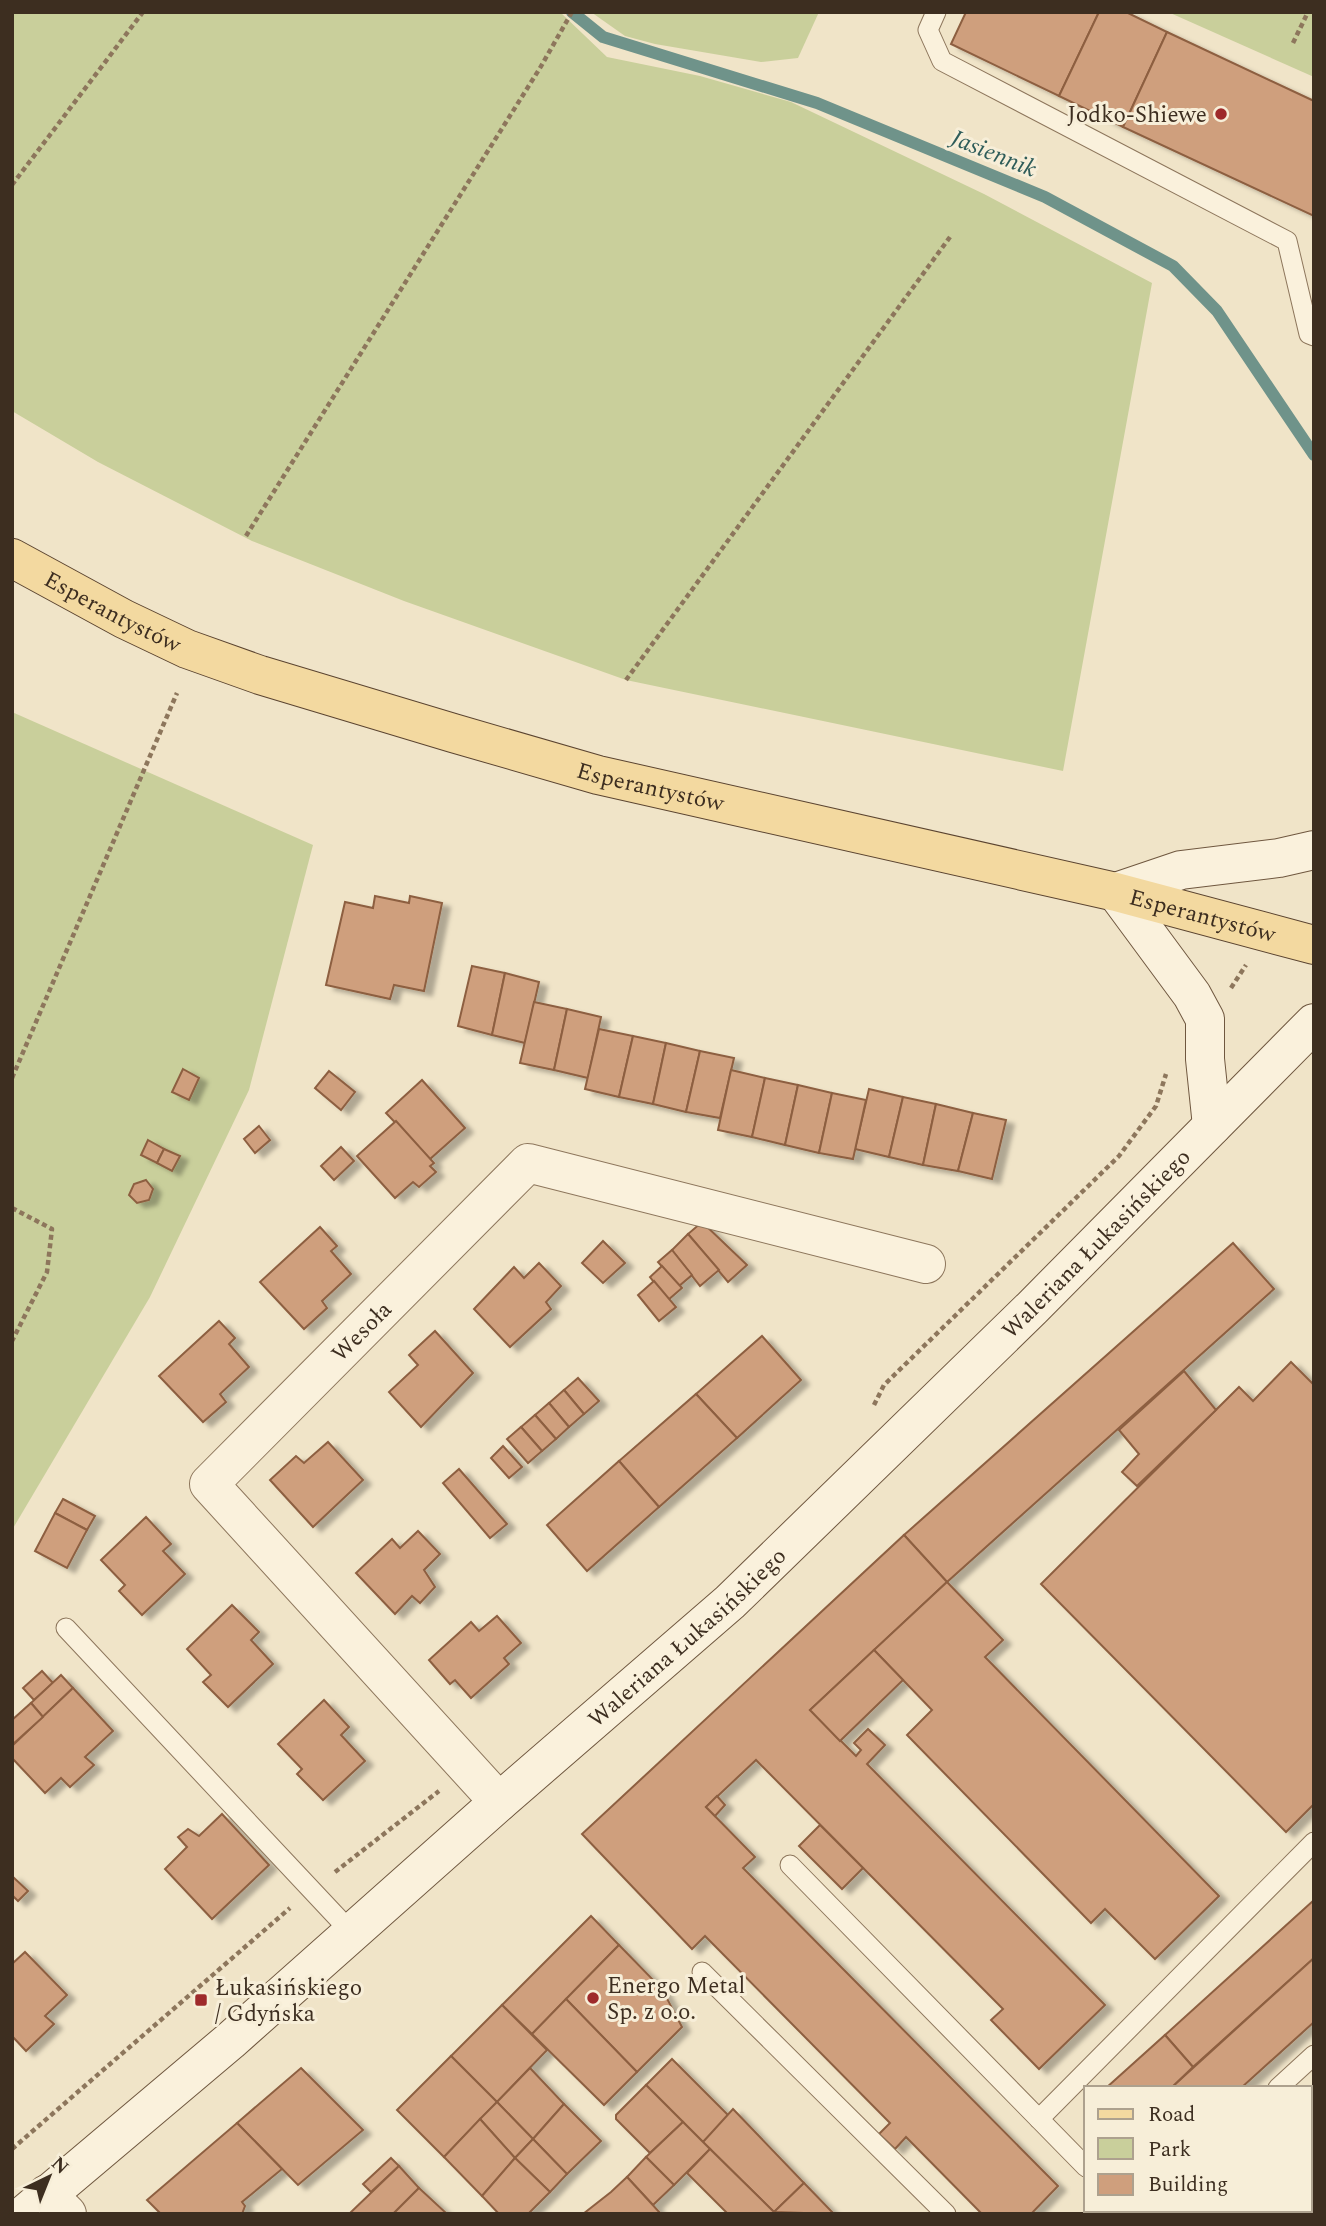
<svg xmlns="http://www.w3.org/2000/svg" width="1326" height="2226" viewBox="0 0 1326 2226" font-family="Spectral,serif">
	<defs>
		<filter id="shadow"><feDropShadow dx="8" dy="4.5" stdDeviation="2" flood-color="#0004"/></filter>
	</defs>
	<rect width="100%" height="100%" fill="#f0e4c8"/>
	<g fill="#c9cf9b">
		<path d="M12,12H560L607,57L700,76L791,102L984,194L1152,283L1063,771L626,680L404,601L252,541L98,462L12,411Z"/>
		<path d="M591,12H819L798,58L761,62L655,44L625,36Z"/>
		<path d="M1168,12H1314V77Z"/>
		<path d="M12,712L313,845L249,1090L150,1297L12,1530Z"/>
	</g>
	<g fill="none" stroke-linecap="round" stroke-linejoin="round">
		<path stroke="#6f938a" stroke-width="12" d="M572,12L603,37L817,103L1045,197L1173,266L1217,311L1314,455"/>
	</g>
	<g fill="#cf9f7d" stroke="#8d5f41" stroke-width="2" filter="url(#shadow)">
		<path d="M966,12H1099L1059,96L951,44Z"/>
		<path d="M1099,12H1126L1167,32L1123,127L1059,96Z"/>
		<path d="M1167,32L1314,101V216L1123,127Z"/>
		<path d="M375,896L409,903L410,896L442,903L424,991L394,985L390,999L326,985L345,902L373,908Z"/>
		<path d="M472,966L505,973L492,1035L458,1026Z"/>
		<path d="M505,973L539,982L525,1043L492,1035Z"/>
		<path d="M534,1002L567,1009L554,1070L520,1063Z"/>
		<path d="M567,1009L601,1017L588,1078L554,1070Z"/>
		<path d="M599,1029L633,1036L619,1097L585,1089Z"/>
		<path d="M633,1036L666,1043L653,1104L619,1097Z"/>
		<path d="M666,1043L700,1051L686,1112L653,1104Z"/>
		<path d="M700,1051L734,1058L720,1118L686,1112Z"/>
		<path d="M183,1069L199,1078L189,1100L172,1092Z"/>
		<path d="M731,1070L765,1078L752,1137L718,1130Z"/>
		<path d="M329,1071L355,1092L341,1110L315,1088Z"/>
		<path d="M765,1078L798,1085L785,1145L752,1137Z"/>
		<path d="M422,1080L465,1128L430,1159L386,1113Z"/>
		<path d="M798,1085L832,1093L819,1153L785,1145Z"/>
		<path d="M869,1089L903,1097L889,1157L855,1149Z"/>
		<path d="M832,1093L866,1100L853,1159L819,1153Z"/>
		<path d="M903,1097L936,1104L923,1165L889,1157Z"/>
		<path d="M936,1104L973,1113L958,1171L923,1165Z"/>
		<path d="M973,1113L1006,1120L992,1179L958,1171Z"/>
		<path d="M396,1121L434,1163L430,1166L436,1172L419,1187L413,1182L395,1198L357,1156Z"/>
		<path d="M259,1126L270,1140L255,1153L244,1139Z"/>
		<path d="M148,1140L164,1149L157,1163L141,1155Z"/>
		<path d="M341,1147L354,1161L334,1180L321,1166Z"/>
		<path d="M164,1149L180,1156L172,1171L157,1163Z"/>
		<path d="M146,1180L153,1189L149,1200L137,1203L129,1195L134,1184Z"/>
		<path d="M702,1222L747,1265L728,1282L688,1234Z"/>
		<path d="M320,1227L337,1246L331,1251L351,1274L322,1301L327,1308L304,1329L260,1282Z"/>
		<path d="M688,1234L719,1270L700,1286L672,1250Z"/>
		<path d="M603,1241L625,1263L603,1283L582,1263Z"/>
		<path d="M1233,1243L1274,1289L947,1582L904,1535Z"/>
		<path d="M672,1250L692,1275L679,1286L658,1262Z"/>
		<path d="M539,1263L561,1286L546,1302L551,1309L510,1347L474,1309L514,1267L524,1278Z"/>
		<path d="M662,1266L682,1288L668,1300L650,1277Z"/>
		<path d="M654,1281L676,1307L659,1321L638,1295Z"/>
		<path d="M219,1321L235,1338L229,1344L249,1367L220,1394L226,1402L203,1422L159,1376Z"/>
		<path d="M435,1331L473,1373L421,1427L389,1392L418,1365L409,1355Z"/>
		<path d="M762,1336L801,1380L737,1438L696,1394Z"/>
		<path d="M1291,1362L1314,1385V1804L1286,1832L1041,1584L1239,1387L1253,1401Z"/>
		<path d="M1184,1371L1216,1410L1137,1486L1122,1472L1139,1454L1119,1430Z"/>
		<path d="M578,1378L599,1401L584,1414L564,1390Z"/>
		<path d="M564,1390L584,1414L569,1427L549,1403Z"/>
		<path d="M696,1394L737,1438L659,1507L619,1461Z"/>
		<path d="M549,1403L569,1427L556,1439L535,1415Z"/>
		<path d="M535,1415L556,1439L542,1451L521,1427Z"/>
		<path d="M521,1427L542,1451L528,1463L507,1439Z"/>
		<path d="M328,1442L363,1480L313,1527L270,1480L296,1456L304,1463Z"/>
		<path d="M503,1446L522,1467L509,1478L491,1458Z"/>
		<path d="M619,1461L659,1507L587,1571L547,1525Z"/>
		<path d="M459,1469L507,1524L490,1538L443,1483Z"/>
		<path d="M63,1499L95,1516L87,1530L55,1513Z"/>
		<path d="M55,1513L87,1530L67,1568L35,1551Z"/>
		<path d="M146,1517L171,1544L163,1551L185,1574L142,1615L119,1591L125,1585L101,1560Z"/>
		<path d="M418,1531L440,1554L424,1570L435,1587L420,1603L412,1596L395,1614L356,1573L392,1539L400,1548Z"/>
		<path d="M904,1535L947,1582L810,1710L856,1756L861,1750L854,1743L868,1729L885,1745L867,1764L1105,2005L1039,2069L991,2020L1003,2009L756,1760L706,1807L755,1857L743,1868L1058,2186L1031,2214H982L906,2137L895,2149L879,2134L890,2123L705,1936L692,1949L582,1834Z"/>
		<path d="M947,1582L1003,1640L985,1657L1219,1896L1155,1959L1105,1909L1091,1923L907,1735L932,1710L874,1650Z"/>
		<path d="M232,1605L259,1632L251,1640L273,1664L228,1707L203,1682L211,1675L187,1649Z"/>
		<path d="M497,1616L521,1643L504,1658L509,1664L471,1698L455,1680L450,1684L429,1660L471,1622L479,1631Z"/>
		<path d="M874,1650L903,1680L840,1741L810,1710Z"/>
		<path d="M42,1671L53,1683L34,1700L23,1688Z"/>
		<path d="M61,1675L73,1688L43,1717L31,1703Z"/>
		<path d="M73,1688L113,1731L85,1757L94,1765L70,1787L61,1778L45,1793L12,1758V1746Z"/>
		<path d="M324,1700L349,1727L341,1735L365,1761L323,1800L297,1774L302,1769L278,1744Z"/>
		<path d="M31,1703L43,1717L12,1745V1720Z"/>
		<path d="M717,1796L725,1805L715,1816L706,1807Z"/>
		<path d="M222,1814L269,1865L212,1919L165,1869L187,1847L178,1837L188,1829L199,1836Z"/>
		<path d="M820,1825L863,1868L842,1889L799,1846Z"/>
		<path d="M12,1876L28,1891L18,1901L12,1895Z"/>
		<path d="M1314,1900V1958L1193,2067L1165,2035Z"/>
		<path d="M591,1916L619,1945L532,2034L502,2005Z"/>
		<path d="M619,1945L662,1989L682,2027L637,2072L566,1999Z"/>
		<path d="M25,1952L67,1995L45,2016L54,2024L26,2051L12,2036V1964Z"/>
		<path d="M1314,1958V2022L1241,2088H1171Z"/>
		<path d="M566,1999L637,2072L604,2105L532,2034Z"/>
		<path d="M502,2005L547,2050L497,2102L451,2056Z"/>
		<path d="M1165,2035L1193,2067L1171,2088H1106Z"/>
		<path d="M451,2056L497,2102L444,2157L397,2110Z"/>
		<path d="M672,2059L729,2116L703,2142L646,2085Z"/>
		<path d="M301,2068L363,2130L298,2185L237,2123Z"/>
		<path d="M530,2068L564,2104L533,2139L497,2102Z"/>
		<path d="M646,2085L683,2122L650,2153L616,2119V2115Z"/>
		<path d="M497,2102L533,2139L515,2158L480,2119Z"/>
		<path d="M564,2104L601,2141L567,2174L533,2139Z"/>
		<path d="M733,2109L804,2183L774,2212L703,2142Z"/>
		<path d="M480,2119L515,2158L482,2196L444,2157Z"/>
		<path d="M683,2122L710,2149L674,2185L646,2157Z"/>
		<path d="M237,2123L282,2169L242,2202L245,2206L242,2214H161L147,2200Z"/>
		<path d="M533,2139L567,2174L550,2192L515,2158Z"/>
		<path d="M710,2149L774,2212L775,2214H728L687,2173Z"/>
		<path d="M646,2157L674,2185L653,2205L627,2177Z"/>
		<path d="M391,2158L399,2166L371,2192L363,2184Z"/>
		<path d="M515,2158L550,2192L528,2214H499L482,2196Z"/>
		<path d="M399,2166L419,2188L393,2214H349Z"/>
		<path d="M627,2177L661,2214H583L611,2192Z"/>
		<path d="M804,2183L834,2214L774,2212Z"/>
		<path d="M419,2188L446,2213L393,2214Z"/>
	</g>
	<g fill="none" stroke-linecap="round" stroke-linejoin="round">
		<defs>
			<g id="lane">
				<path d="M936,12L928,30L942,61L1287,241L1309,334L1314,336"/>
				<path d="M66,1628L351,1932"/>
				<path d="M790,1865L1086,2167"/>
				<path d="M702,1972L946,2214"/>
				<path d="M1278,2088L1314,2055"/>
				<path d="M1039,2119L1314,1842"/>
				<path d="M1141,2214L1145,2210"/>
			</g>
			<g id="street">
				<path id="s1" d="M499,1802L209,1484L528,1163L926,1264"/>
				<path d="M47,2194L67,2214"/>
			</g>
			<g id="secondary">
				<path d="M1212,1126L1205,1059V1019L1192,995L1116,892L1181,870L1279,858L1314,850"/>
				<path id="s2" d="M25,2214L230,2041L499,1802L730,1602L1032,1308L1314,1023"/>
			</g>
			<g id="primary">
				<path id="s3" d="M12,558L124,619L187,649L260,675L453,733L598,775L1116,892L1314,945"/>
			</g>
		</defs>
		<use href="#lane" stroke="#8d765c" stroke-width="21"/>
		<use href="#street" stroke="#8d765c" stroke-width="40"/>
		<use href="#secondary" stroke="#6f573f" stroke-width="40"/>
		<use href="#primary" stroke="#5b4430" stroke-width="40"/>
		<g stroke="#8d765c" stroke-width="4.5" stroke-dasharray="5 3.5" stroke-linecap="butt">
			<path d="M1293,43L1308,12"/>
			<path d="M12,185L143,12"/>
			<path d="M246,536L540,68L572,12"/>
			<path d="M626,680L950,237"/>
			<path d="M1231,988L1246,965"/>
			<path d="M12,1078L177,693"/>
			<path d="M12,1208L52,1229L47,1272L12,1341"/>
			<path d="M874,1405L884,1385L1119,1156L1156,1106L1166,1074"/>
			<path d="M335,1872L439,1791"/>
			<path d="M12,2149L290,1908"/>
		</g>
		<use href="#lane" stroke="#faf1dc" stroke-width="19"/>
		<use href="#street" stroke="#faf1dc" stroke-width="38"/>
		<use href="#secondary" stroke="#faf1dc" stroke-width="38"/>
		<use href="#primary" stroke="#f3d9a0" stroke-width="38"/>
	</g>
	<g fill="#9e2a2b" stroke="#f7eed8" stroke-width="2.5">
		<circle cx="1221" cy="114" r="7"/>
		<circle cx="593" cy="1998" r="7"/>
		<rect x="194" y="1993" width="14" height="14" rx="3.5"/>
	</g>
	<g text-anchor="middle" stroke-width="6" stroke-linejoin="round" paint-order="stroke">
		<g font-size="23" fill="#3d2e20" stroke="#f7eed8" text-anchor="start">
			<text x="1207" y="122" text-anchor="end">Jodko-Shiewe</text>
			<text x="607" y="1993">Energo Metal<tspan x="607" dy="26">Sp. z o.o.</tspan></text>
			<text x="215" y="1995">Łukasińskiego<tspan x="215" dy="26">/ Gdyńska</tspan></text>
		</g>
		<g font-size="23" fill="#3d2e20" stroke="#f7eed8">
			<text dy="8" stroke="none"><textPath href="#s3" startOffset="114">Esperantystów</textPath></text>
			<text dy="8" stroke="none"><textPath href="#s3" startOffset="681">Esperantystów</textPath></text>
			<text dy="8" stroke="none"><textPath href="#s3" startOffset="1248">Esperantystów</textPath></text>
			<text dy="8" stroke="none"><textPath href="#s2" startOffset="1446">Waleriana Łukasińskiego</textPath></text>
			<text dy="8" stroke="none"><textPath href="#s1" startOffset="646">Wesoła</textPath></text>
			<text dy="8" stroke="none"><textPath href="#s2" startOffset="878">Waleriana Łukasińskiego</textPath></text>
		</g>
		<g font-size="24" font-style="italic" fill="#2f5d5a" stroke="#f7eed8">
			<text transform="translate(994 153) rotate(22)" y="8">Jasiennik</text>
		</g>
	</g>
	<rect width="1326" height="2226" fill="none" stroke="#3d2e20" stroke-width="28"/>
	<rect x="1084" y="2086" width="228" height="126" fill="#f7eed8" stroke="#ada18e" stroke-width="2"/>
	<rect x="1098" y="2109" width="35" height="10" fill="#f3d9a0" stroke="#ada18e" stroke-width="2"/>
	<text x="1148" y="2121" font-size="21" fill="#3d2e20">Road</text>
	<rect x="1098" y="2138" width="35" height="21" fill="#c9cf9b" stroke="#ada18e" stroke-width="2"/>
	<text x="1148" y="2156" font-size="21" fill="#3d2e20">Park</text>
	<rect x="1098" y="2174" width="35" height="21" fill="#cf9f7d" stroke="#ada18e" stroke-width="2"/>
	<text x="1148" y="2191" font-size="21" fill="#3d2e20">Building</text>
	<g transform="translate(49 2177) rotate(43)" stroke="#f7eed8" stroke-width="5" paint-order="stroke">
	<path d="M0-5L12 26L0 18L-12 26Z" fill="#3d2e20"/>
	<text y="-10" font-size="19" font-weight="bold" text-anchor="middle" fill="#3d2e20">N</text>
	</g>
</svg>
